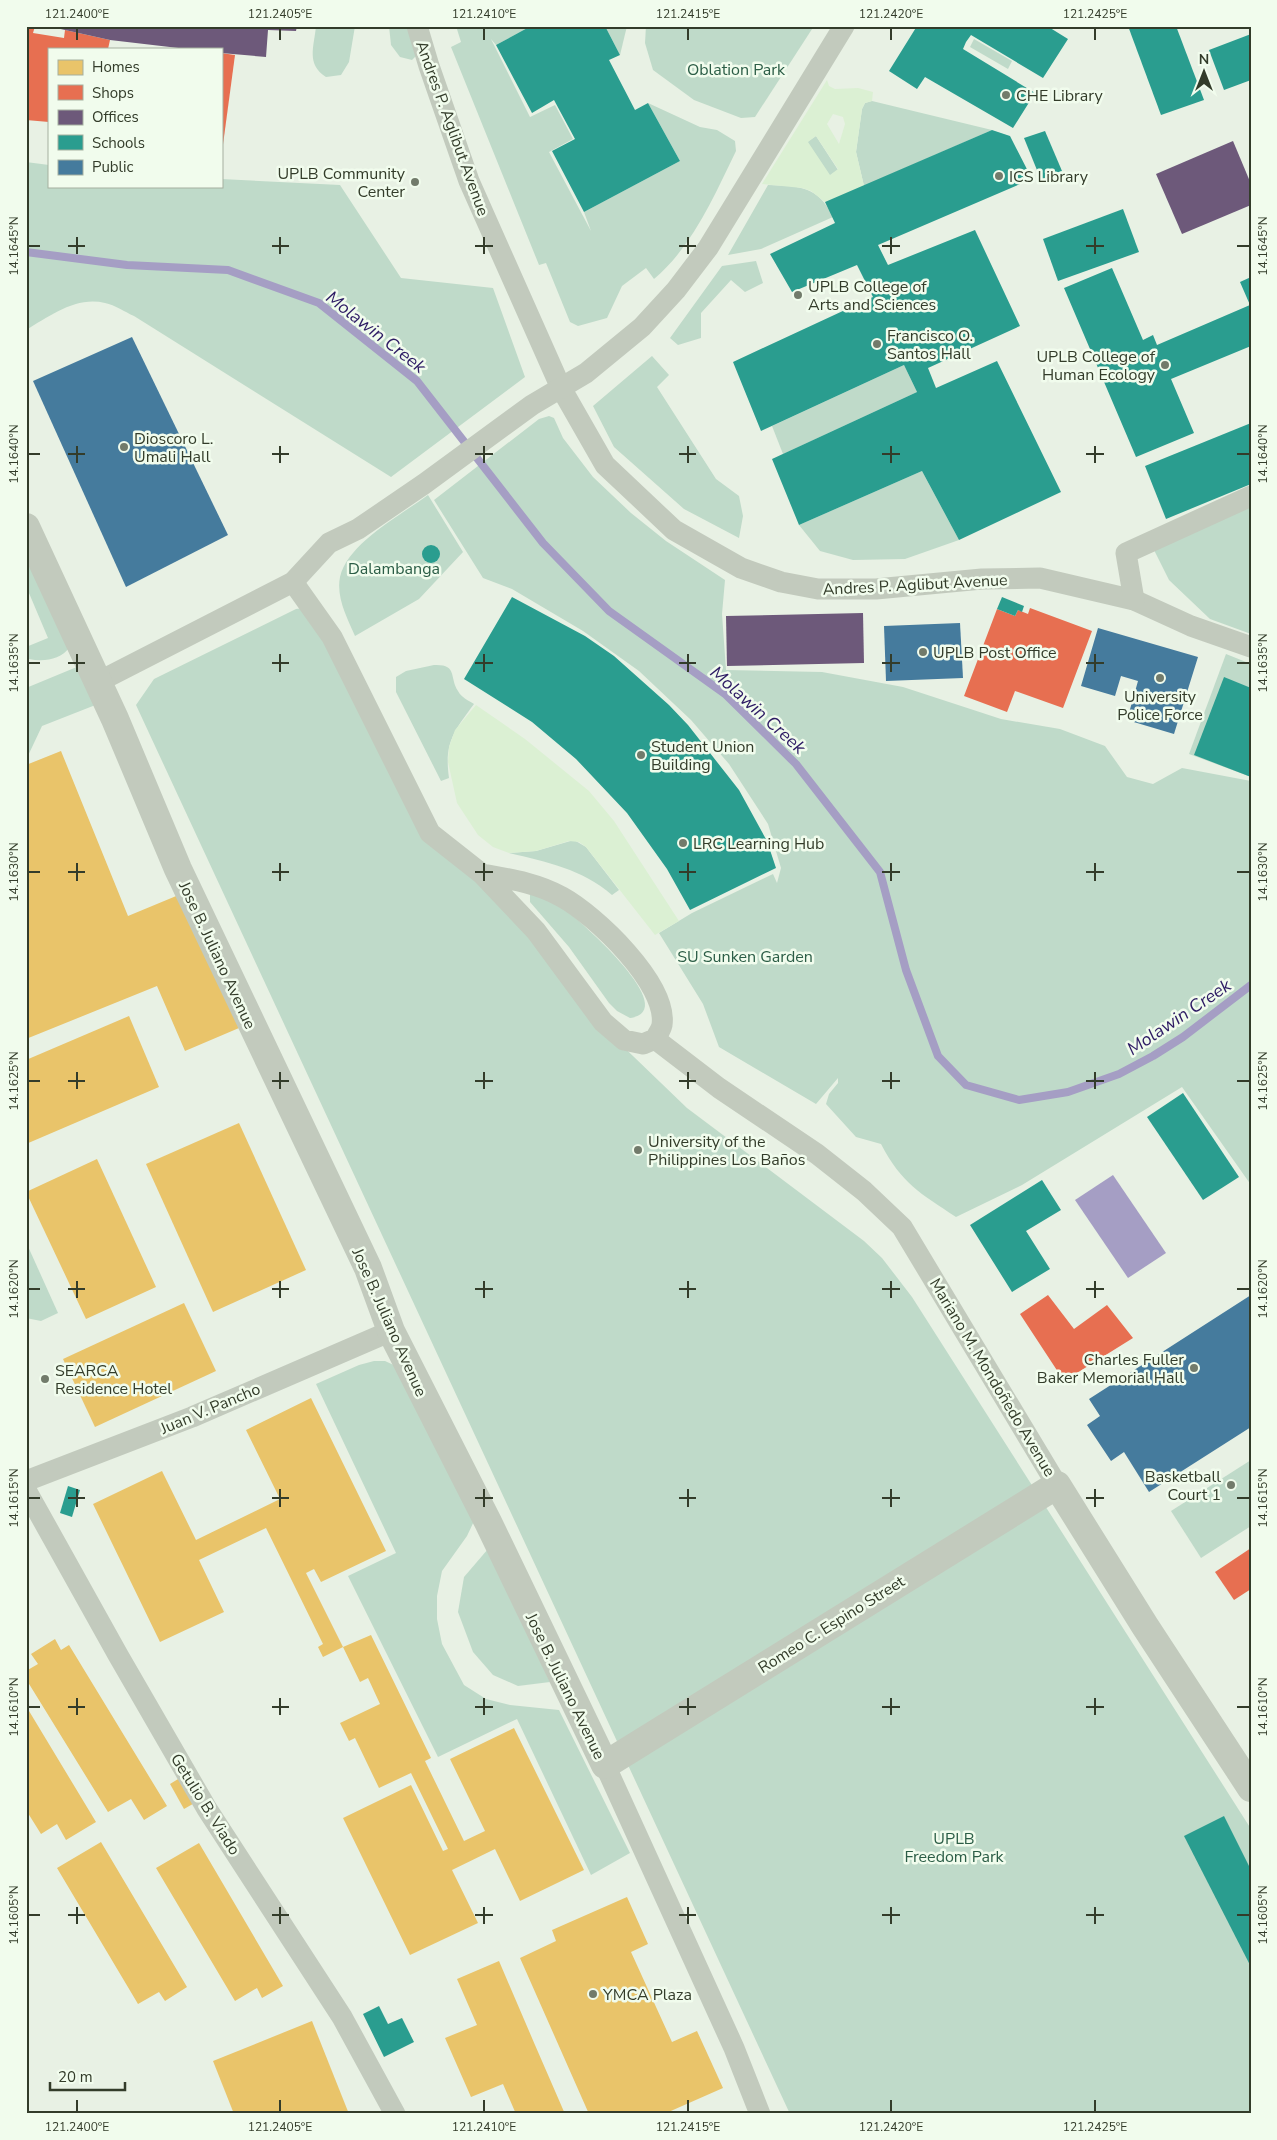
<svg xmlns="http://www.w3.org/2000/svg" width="1277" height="2140" viewBox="0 0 1277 2140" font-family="'Nunito Sans',sans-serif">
	<rect width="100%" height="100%" fill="#e8f1e4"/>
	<g fill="#bfdac9">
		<path d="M316,26H355L349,62L341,75L326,77C306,64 314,47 316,26Z"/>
		<path d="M389,26H411L417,55L412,60L400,57L391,45Z"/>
		<path d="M456,26H531L496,45L491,39L530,117L555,105L573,139L549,152L591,231L584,212L680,161L648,103L700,127L717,130L735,141L736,151C714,196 693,246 654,279L646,268L622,286L607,318L578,326L570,322L546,263L539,265L451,47L461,42Z"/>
		<path d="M605,26H627L620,55Z"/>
		<path d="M646,26H814L755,117L741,118L694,100L653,70L645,43Z"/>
		<path d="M974,39L1012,61L1008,69L970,47Z"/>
		<path d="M872,101L992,130L864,186L856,152L862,109L865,103Z"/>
		<path d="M816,136L838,170L829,176L807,142Z"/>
		<path d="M26,162L49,165V186H221V179L340,185L401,278L493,288L525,377L391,477L134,316C125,312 115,305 105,303C76,296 50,316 26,330Z"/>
		<path d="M768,185C800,186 818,186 833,217L761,249L728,255Z"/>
		<path d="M756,261L763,283L745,292L731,280L701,313V338L678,345L670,338L722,266Z"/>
		<path d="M652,356L669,375L657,387L716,479L739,496L743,516L739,538L684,509L614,447L593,406Z"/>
		<path d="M904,365L917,392L783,454L772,426Z"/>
		<path d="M549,416L554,418L563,438L593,477L631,513L666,541L725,580L722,614L726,670L822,672L903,687L1001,719L1060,729L1105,746L1127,777L1153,784L1182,768L1251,781V1185L1182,1087L1022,1185L956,1217C920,1193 902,1184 881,1144L856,1137L826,1104L829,1094L838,1083V1078L816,1104L719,1047L703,1004L659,933L692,913L773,874L777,883L781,868L768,824L729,764L691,720L639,671L583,631L512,589L483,578L434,500L539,419Z"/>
		<path d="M922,471L959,540L905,559L853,560L820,551L799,525Z"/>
		<path d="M428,495L463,552L419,599L355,636C347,618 336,597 340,577C348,543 401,515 428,495Z"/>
		<path d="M1251,503V634L1210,619L1169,580L1153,548Z"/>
		<path d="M26,550L70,647C60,660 44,662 29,659L26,647L48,638L26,586Z"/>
		<path d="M304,608L310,611L430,840L497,890L607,1031L687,1108L864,1241L882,1258L912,1297L1251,1829V2114H790L136,705L154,679L296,609Z"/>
		<path d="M1226,654L1251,664V777L1189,754Z"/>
		<path d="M84,664L98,704L42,726L26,760V688Z"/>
		<path d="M434,665C458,664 449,677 458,691C461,697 469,701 474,704C454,731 444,743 449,778L441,781L396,692V677L406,671Z"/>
		<path d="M574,840L586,847L619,890L612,895C582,869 547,862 509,853L536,851Z"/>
		<path d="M530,892C542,898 557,903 567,911C581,922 683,1011 630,1018L617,1011L609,1003L569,947L530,902Z"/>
		<path d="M26,1242L58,1313L41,1321L26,1318Z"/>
		<path d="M374,1361H385L398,1367L475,1519L467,1536L442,1571L437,1596V1619L442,1644L464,1685L486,1699L510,1705L559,1710L630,1853L591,1875L517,1719L438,1757L348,1576L396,1553L316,1384L359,1365Z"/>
		<path d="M1251,1460V1526L1201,1558L1171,1511Z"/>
		<path d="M488,1549L550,1682L518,1686L493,1675L473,1652L458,1612L464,1577Z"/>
	</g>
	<g fill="#dbf0d3" fill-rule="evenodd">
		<path d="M827,80L829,86L835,89L858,88L873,92L872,101L865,103L862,109L856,152L864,186L825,202L811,191L802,188L762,184ZM833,114L843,117L845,124L839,144L827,124ZM816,136L838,169L830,175L808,142Z"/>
		<path d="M476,705L525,739L589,791L614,821L679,921L655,935L586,847L579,842L569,841L536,851L509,853L493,847L478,835L457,803L448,762L449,747L455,730Z"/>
	</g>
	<path fill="#a59ec4" d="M1113,1175L1166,1253L1128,1278L1075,1200Z"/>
	<g fill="#e9c46a">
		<path d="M61,751L128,916L181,894L239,1028L185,1051L157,986L26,1039V765Z"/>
		<path d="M129,1016L159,1087L26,1144V1060Z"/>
		<path d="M239,1123L306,1270L213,1312L146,1164Z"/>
		<path d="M97,1159L156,1287L86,1319L26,1192Z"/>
		<path d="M184,1303L216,1371L95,1427L63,1359Z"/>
		<path d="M311,1398L386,1551L321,1582L314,1569L306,1573L343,1647L323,1657L318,1647L323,1644L266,1528L199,1560L224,1612L160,1642L93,1504L162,1471L196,1540L280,1499L246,1430Z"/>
		<path d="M371,1635L431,1758L425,1761L464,1841L485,1831L450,1759L514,1728L584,1870L520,1901L495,1849L452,1870L478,1923L410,1955L343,1818L411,1785L443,1851L448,1849L411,1773L379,1788L355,1738L349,1741L340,1723L380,1704L368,1678L360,1682L343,1647Z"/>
		<path d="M55,1639L61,1650L69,1645L167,1806L144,1820L131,1799L108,1812L26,1679V1671L38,1664L31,1654Z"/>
		<path d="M26,1706L96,1822L66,1840L57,1824L41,1834L26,1810Z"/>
		<path d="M183,1776L198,1801L184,1809L170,1784Z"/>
		<path d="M101,1842L187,1987L165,2001L159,1992L138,2004L57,1868Z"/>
		<path d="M199,1843L283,1986L262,1998L257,1988L235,2001L156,1868Z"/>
		<path d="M627,1897L648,1944L631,1952L672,2042L697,2031L723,2088L664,2114H589L520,1958L556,1941L552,1930Z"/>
		<path d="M499,1961L535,2045L565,2114H516L503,2084L471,2097L445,2038L477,2025L457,1979Z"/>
		<path d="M312,2021L349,2114H234L213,2061Z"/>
	</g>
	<g fill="#e76f51">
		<path d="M26,26H35L33,33L64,38L65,30L110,40L108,49H49V122L26,120Z"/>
		<path d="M221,53L235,55L222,152H221Z"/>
		<path d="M1030,608L1092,631L1063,708L1015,691L1007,712L964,696L997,609L1015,616L1018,610L1028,614Z"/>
		<path d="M1048,1295L1074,1329L1107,1305L1133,1338L1064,1381L1020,1314Z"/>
		<path d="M1251,1548V1589L1234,1600L1215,1572Z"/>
	</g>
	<g fill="#6d597a">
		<path d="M47,26H297L296,31L268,30L266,57L221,53V49H187L110,40Z"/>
		<path d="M1233,141L1251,184V205L1182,234L1156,174Z"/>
		<path d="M863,613L864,663L727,666L726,616Z"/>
	</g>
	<g fill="#2a9d8f">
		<path d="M531,26H605L620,55L609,60L635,110L648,103L680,161L584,212L552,151L575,139L554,100L532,113L496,45Z"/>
		<path d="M917,26H1047L1068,39L1043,78L971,35L966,42L963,49L1035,93L1013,128L925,77L917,89L889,71Z"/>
		<path d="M1128,26H1176L1204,100L1161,115Z"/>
		<path d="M1251,34V80L1224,90L1209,50Z"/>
		<path d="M992,130L1010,136L1032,179L878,245L888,265L975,230L1020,326L928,368L936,388L997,361L1061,492L959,540L922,471L799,525L772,459L917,392L904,365L761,431L733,362L873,297L857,265L792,292L770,254L835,223L825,202Z"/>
		<path d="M1045,131L1062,171L1041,180L1024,138Z"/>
		<path d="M1123,209L1139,252L1058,281L1043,239Z"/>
		<path d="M1112,268L1143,340L1153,335L1157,345L1250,305L1240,282L1251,277V346L1171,379L1194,433L1136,457L1064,288Z"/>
		<path d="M1251,423V484L1166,519L1145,466Z"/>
		<circle cx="431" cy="554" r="9"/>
		<path d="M512,597L585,636L614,656L669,705L688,725L739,790L767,841L776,868L690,910L667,869L627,813L576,759L532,722L464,679Z"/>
		<path d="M1002,597L1024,606L1022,612L1018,610L1015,616L997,609Z"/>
		<path d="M1224,677L1251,688V777L1194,755Z"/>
		<path d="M1183,1093L1239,1177L1203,1200L1147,1117Z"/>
		<path d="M1042,1180L1061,1210L1026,1231L1050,1269L1012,1292L970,1225Z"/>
		<path d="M68,1486L80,1490L72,1517L60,1513Z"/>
		<path d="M1224,1816L1251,1870V1967L1184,1836Z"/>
		<path d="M379,2006L388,2024L402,2018L414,2042L384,2057L363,2014Z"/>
	</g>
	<g fill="#457b9d">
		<path d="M132,337L228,535L126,587L33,381Z"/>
		<path d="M960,623L963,678L886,681L884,626Z"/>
		<path d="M1098,628L1198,657L1174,734L1127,720L1138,681L1121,676L1115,696L1081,686Z"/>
		<path d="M1251,1295V1427L1149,1492L1124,1452L1111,1461L1087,1425L1100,1416L1089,1399Z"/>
	</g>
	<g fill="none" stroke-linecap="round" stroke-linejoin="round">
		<path stroke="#a59ec4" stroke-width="8" d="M26,252L127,265L228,270L319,303L417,381L543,543L609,611L725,694L796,764L880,872L906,970L938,1056L966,1085L1019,1100L1068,1092L1119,1074L1153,1056L1183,1037L1251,985"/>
		<g stroke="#c2cabd" stroke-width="21">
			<path d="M417,26L429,66L469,181L561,388L605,465L674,530L741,568L781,582L818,589H876L982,579L1040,578L1134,600L1191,626L1251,647"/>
			<path d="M293,582L332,637L430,833L482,874L536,931L603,1022L624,1040L643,1044L655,1039C657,1035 661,1030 662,1025C668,984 595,915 562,897C537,883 510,879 482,874"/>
			<path d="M1134,600L1126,553L1251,496"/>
			<path d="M98,682L293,582L329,543L358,529L424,484L532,405L586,373L642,327L676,290L708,248L844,26"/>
			<path d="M655,1039L719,1088L817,1154L864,1191L902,1227L1057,1485"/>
			<path d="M26,1481L192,1417L391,1331"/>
			<path d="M26,1490L118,1655L207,1809L342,2017L395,2114"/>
			<path d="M605,1765L734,2048L760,2114"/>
		</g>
		<path stroke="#c2cabd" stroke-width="28" d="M26,527L115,719L178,869L368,1268L391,1331L488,1522L605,1765L1057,1485L1145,1626L1251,1788"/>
	</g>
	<path fill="none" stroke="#333c2a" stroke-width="2" d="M77,28V40M280,28V40M484,28V40M688,28V40M891,28V40M1095,28V40M77,237V254M280,237V254M484,237V254M688,237V254M891,237V254M1095,237V254M28,246H40M68,246H85M272,246H289M475,246H493M679,246H696M882,246H900M1086,246H1104M1237,246H1250M77,446V463M280,446V463M484,446V463M688,446V463M891,446V463M1095,446V463M28,454H40M68,454H85M272,454H289M475,454H493M679,454H696M882,454H900M1086,454H1104M1237,454H1250M77,654V672M280,654V672M484,654V672M688,654V672M891,654V672M1095,654V672M28,663H40M68,663H85M272,663H289M475,663H493M679,663H696M882,663H900M1086,663H1104M1237,663H1250M77,863V881M280,863V881M484,863V881M688,863V881M891,863V881M1095,863V881M28,872H40M68,872H85M272,872H289M475,872H493M679,872H696M882,872H900M1086,872H1104M1237,872H1250M77,1072V1089M280,1072V1089M484,1072V1089M688,1072V1089M891,1072V1089M1095,1072V1089M28,1081H40M68,1081H85M272,1081H289M475,1081H493M679,1081H696M882,1081H900M1086,1081H1104M1237,1081H1250M77,1281V1298M280,1281V1298M484,1281V1298M688,1281V1298M891,1281V1298M1095,1281V1298M28,1289H40M68,1289H85M272,1289H289M475,1289H493M679,1289H696M882,1289H900M1086,1289H1104M1237,1289H1250M77,1489V1507M280,1489V1507M484,1489V1507M688,1489V1507M891,1489V1507M1095,1489V1507M28,1498H40M68,1498H85M272,1498H289M475,1498H493M679,1498H696M882,1498H900M1086,1498H1104M1237,1498H1250M77,1698V1715M280,1698V1715M484,1698V1715M688,1698V1715M891,1698V1715M1095,1698V1715M28,1707H40M68,1707H85M272,1707H289M475,1707H493M679,1707H696M882,1707H900M1086,1707H1104M1237,1707H1250M77,1907V1924M280,1907V1924M484,1907V1924M688,1907V1924M891,1907V1924M1095,1907V1924M28,1915H40M68,1915H85M272,1915H289M475,1915H493M679,1915H696M882,1915H900M1086,1915H1104M1237,1915H1250M77,2100V2112M280,2100V2112M484,2100V2112M688,2100V2112M891,2100V2112M1095,2100V2112"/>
	<g fill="#727b6b" stroke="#f1fced" stroke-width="2">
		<circle cx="1006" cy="95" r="5"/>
		<circle cx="999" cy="176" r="5"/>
		<circle cx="415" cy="182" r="5"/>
		<circle cx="798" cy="295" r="5"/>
		<circle cx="877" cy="344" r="5"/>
		<circle cx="1165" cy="365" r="5"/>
		<circle cx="124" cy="447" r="5"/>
		<circle cx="923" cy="652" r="5"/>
		<circle cx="1160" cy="678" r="5"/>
		<circle cx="641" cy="755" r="5"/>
		<circle cx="683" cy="843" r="5"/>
		<circle cx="638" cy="1150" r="5"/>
		<circle cx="1194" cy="1368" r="5"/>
		<circle cx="45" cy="1379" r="5"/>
		<circle cx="1231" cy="1485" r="5"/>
		<circle cx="593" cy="1994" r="5"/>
	</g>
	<g text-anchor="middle" stroke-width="5" stroke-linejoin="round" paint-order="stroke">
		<g font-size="16" fill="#2b5d46" stroke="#f1fced">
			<text x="736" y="75">Oblation Park</text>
			<text x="394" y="574">Dalambanga</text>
			<text x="745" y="962">SU Sunken Garden</text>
			<text x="954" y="1844">UPLB<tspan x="954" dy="18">Freedom Park</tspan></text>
		</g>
		<g font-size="16" fill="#333c2a" stroke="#f1fced" text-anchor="start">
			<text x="1016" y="101">CHE Library</text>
			<text x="405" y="179" text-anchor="end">UPLB Community<tspan x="405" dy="18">Center</tspan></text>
			<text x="1009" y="182">ICS Library</text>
			<text x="808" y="292">UPLB College of<tspan x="808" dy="18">Arts and Sciences</tspan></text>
			<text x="887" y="341">Francisco O.<tspan x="887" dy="18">Santos Hall</tspan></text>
			<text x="1155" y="362" text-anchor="end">UPLB College of<tspan x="1155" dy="18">Human Ecology</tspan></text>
			<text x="134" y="444">Dioscoro L.<tspan x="134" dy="18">Umali Hall</tspan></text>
			<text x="933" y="658">UPLB Post Office</text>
			<text x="1160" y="702" text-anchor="middle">University<tspan x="1160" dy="18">Police Force</tspan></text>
			<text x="651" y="752">Student Union<tspan x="651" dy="18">Building</tspan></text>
			<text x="693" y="849">LRC Learning Hub</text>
			<text x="648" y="1147">University of the<tspan x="648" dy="18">Philippines Los Baños</tspan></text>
			<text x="1184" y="1365" text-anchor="end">Charles Fuller<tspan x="1184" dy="18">Baker Memorial Hall</tspan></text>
			<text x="55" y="1376">SEARCA<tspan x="55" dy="18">Residence Hotel</tspan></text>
			<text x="1221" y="1482" text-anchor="end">Basketball<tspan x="1221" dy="18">Court 1</tspan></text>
			<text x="603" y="2000">YMCA Plaza</text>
		</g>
		<g font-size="16" fill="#333c2a" stroke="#f1fced">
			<text transform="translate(453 128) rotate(70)" y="6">Andres P. Aglibut Avenue</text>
			<text transform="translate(915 584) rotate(-3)" y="6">Andres P. Aglibut Avenue</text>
			<text transform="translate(218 955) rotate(65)" y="6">Jose B. Juliano Avenue</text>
			<text transform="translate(390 1322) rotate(66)" y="6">Jose B. Juliano Avenue</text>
			<text transform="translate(993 1377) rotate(59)" y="6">Mariano M. Mondoñedo Avenue</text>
			<text transform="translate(210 1408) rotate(-23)" y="6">Juan V. Pancho</text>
			<text transform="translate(831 1624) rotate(-32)" y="6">Romeo C. Espino Street</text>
			<text transform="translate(566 1686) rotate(64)" y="6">Jose B. Juliano Avenue</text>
			<text transform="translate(206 1804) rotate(58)" y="6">Getulio B. Viado</text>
		</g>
		<g font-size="18" font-style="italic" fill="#2c1a63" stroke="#f1fced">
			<text transform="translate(376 332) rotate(38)" y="6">Molawin Creek</text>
			<text transform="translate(758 710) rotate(42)" y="6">Molawin Creek</text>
			<text transform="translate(1179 1017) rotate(-34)" y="6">Molawin Creek</text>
		</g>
	</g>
	<rect width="1277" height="2140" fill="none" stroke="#f1fced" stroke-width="55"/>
	<rect x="48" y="48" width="175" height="140" fill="#f1fced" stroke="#a5af9f"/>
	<rect x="58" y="60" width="25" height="15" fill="#e9c46a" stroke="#a5af9f"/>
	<text x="92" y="72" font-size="15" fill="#333c2a">Homes</text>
	<rect x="58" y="85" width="25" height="15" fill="#e76f51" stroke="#a5af9f"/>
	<text x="92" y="98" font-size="15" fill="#333c2a">Shops</text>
	<rect x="58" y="110" width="25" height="15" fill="#6d597a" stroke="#a5af9f"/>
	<text x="92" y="122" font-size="15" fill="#333c2a">Offices</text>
	<rect x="58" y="135" width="25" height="15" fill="#2a9d8f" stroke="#a5af9f"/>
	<text x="92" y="148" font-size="15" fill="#333c2a">Schools</text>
	<rect x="58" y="160" width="25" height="15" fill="#457b9d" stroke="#a5af9f"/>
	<text x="92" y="172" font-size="15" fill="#333c2a">Public</text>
	<g transform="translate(1204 72)" stroke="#f1fced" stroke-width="4" paint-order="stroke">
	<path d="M0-4L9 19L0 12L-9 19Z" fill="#333c2a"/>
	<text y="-8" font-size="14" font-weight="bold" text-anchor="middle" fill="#333c2a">N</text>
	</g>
	<path d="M50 2082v8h75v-8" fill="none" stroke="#333c2a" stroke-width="2.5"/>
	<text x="58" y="2082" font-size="15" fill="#333c2a" stroke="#f1fced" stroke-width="4" paint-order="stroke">20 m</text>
	<rect x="28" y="28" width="1222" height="2084" fill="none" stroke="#333c2a" stroke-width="2"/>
	<g font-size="12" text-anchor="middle" fill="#333c2a">
		<text x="77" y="18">121.2400°E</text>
		<text x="280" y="18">121.2405°E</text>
		<text x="484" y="18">121.2410°E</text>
		<text x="688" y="18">121.2415°E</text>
		<text x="891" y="18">121.2420°E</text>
		<text x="1095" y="18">121.2425°E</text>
		<text transform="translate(14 246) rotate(-90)" y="4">14.1645°N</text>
		<text transform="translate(1263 246) rotate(-90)" y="4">14.1645°N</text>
		<text transform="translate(14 454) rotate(-90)" y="4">14.1640°N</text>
		<text transform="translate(1263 454) rotate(-90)" y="4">14.1640°N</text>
		<text transform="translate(14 663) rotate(-90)" y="4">14.1635°N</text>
		<text transform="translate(1263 663) rotate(-90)" y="4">14.1635°N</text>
		<text transform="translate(14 872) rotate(-90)" y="4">14.1630°N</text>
		<text transform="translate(1263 872) rotate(-90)" y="4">14.1630°N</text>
		<text transform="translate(14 1081) rotate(-90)" y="4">14.1625°N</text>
		<text transform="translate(1263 1081) rotate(-90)" y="4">14.1625°N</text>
		<text transform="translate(14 1289) rotate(-90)" y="4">14.1620°N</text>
		<text transform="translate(1263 1289) rotate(-90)" y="4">14.1620°N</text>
		<text transform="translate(14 1498) rotate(-90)" y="4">14.1615°N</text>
		<text transform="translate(1263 1498) rotate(-90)" y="4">14.1615°N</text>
		<text transform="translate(14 1707) rotate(-90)" y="4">14.1610°N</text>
		<text transform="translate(1263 1707) rotate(-90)" y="4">14.1610°N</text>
		<text transform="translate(14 1915) rotate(-90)" y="4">14.1605°N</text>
		<text transform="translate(1263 1915) rotate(-90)" y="4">14.1605°N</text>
		<text x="77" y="2131">121.2400°E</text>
		<text x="280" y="2131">121.2405°E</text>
		<text x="484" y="2131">121.2410°E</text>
		<text x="688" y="2131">121.2415°E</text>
		<text x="891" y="2131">121.2420°E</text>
		<text x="1095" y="2131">121.2425°E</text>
	</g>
</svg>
